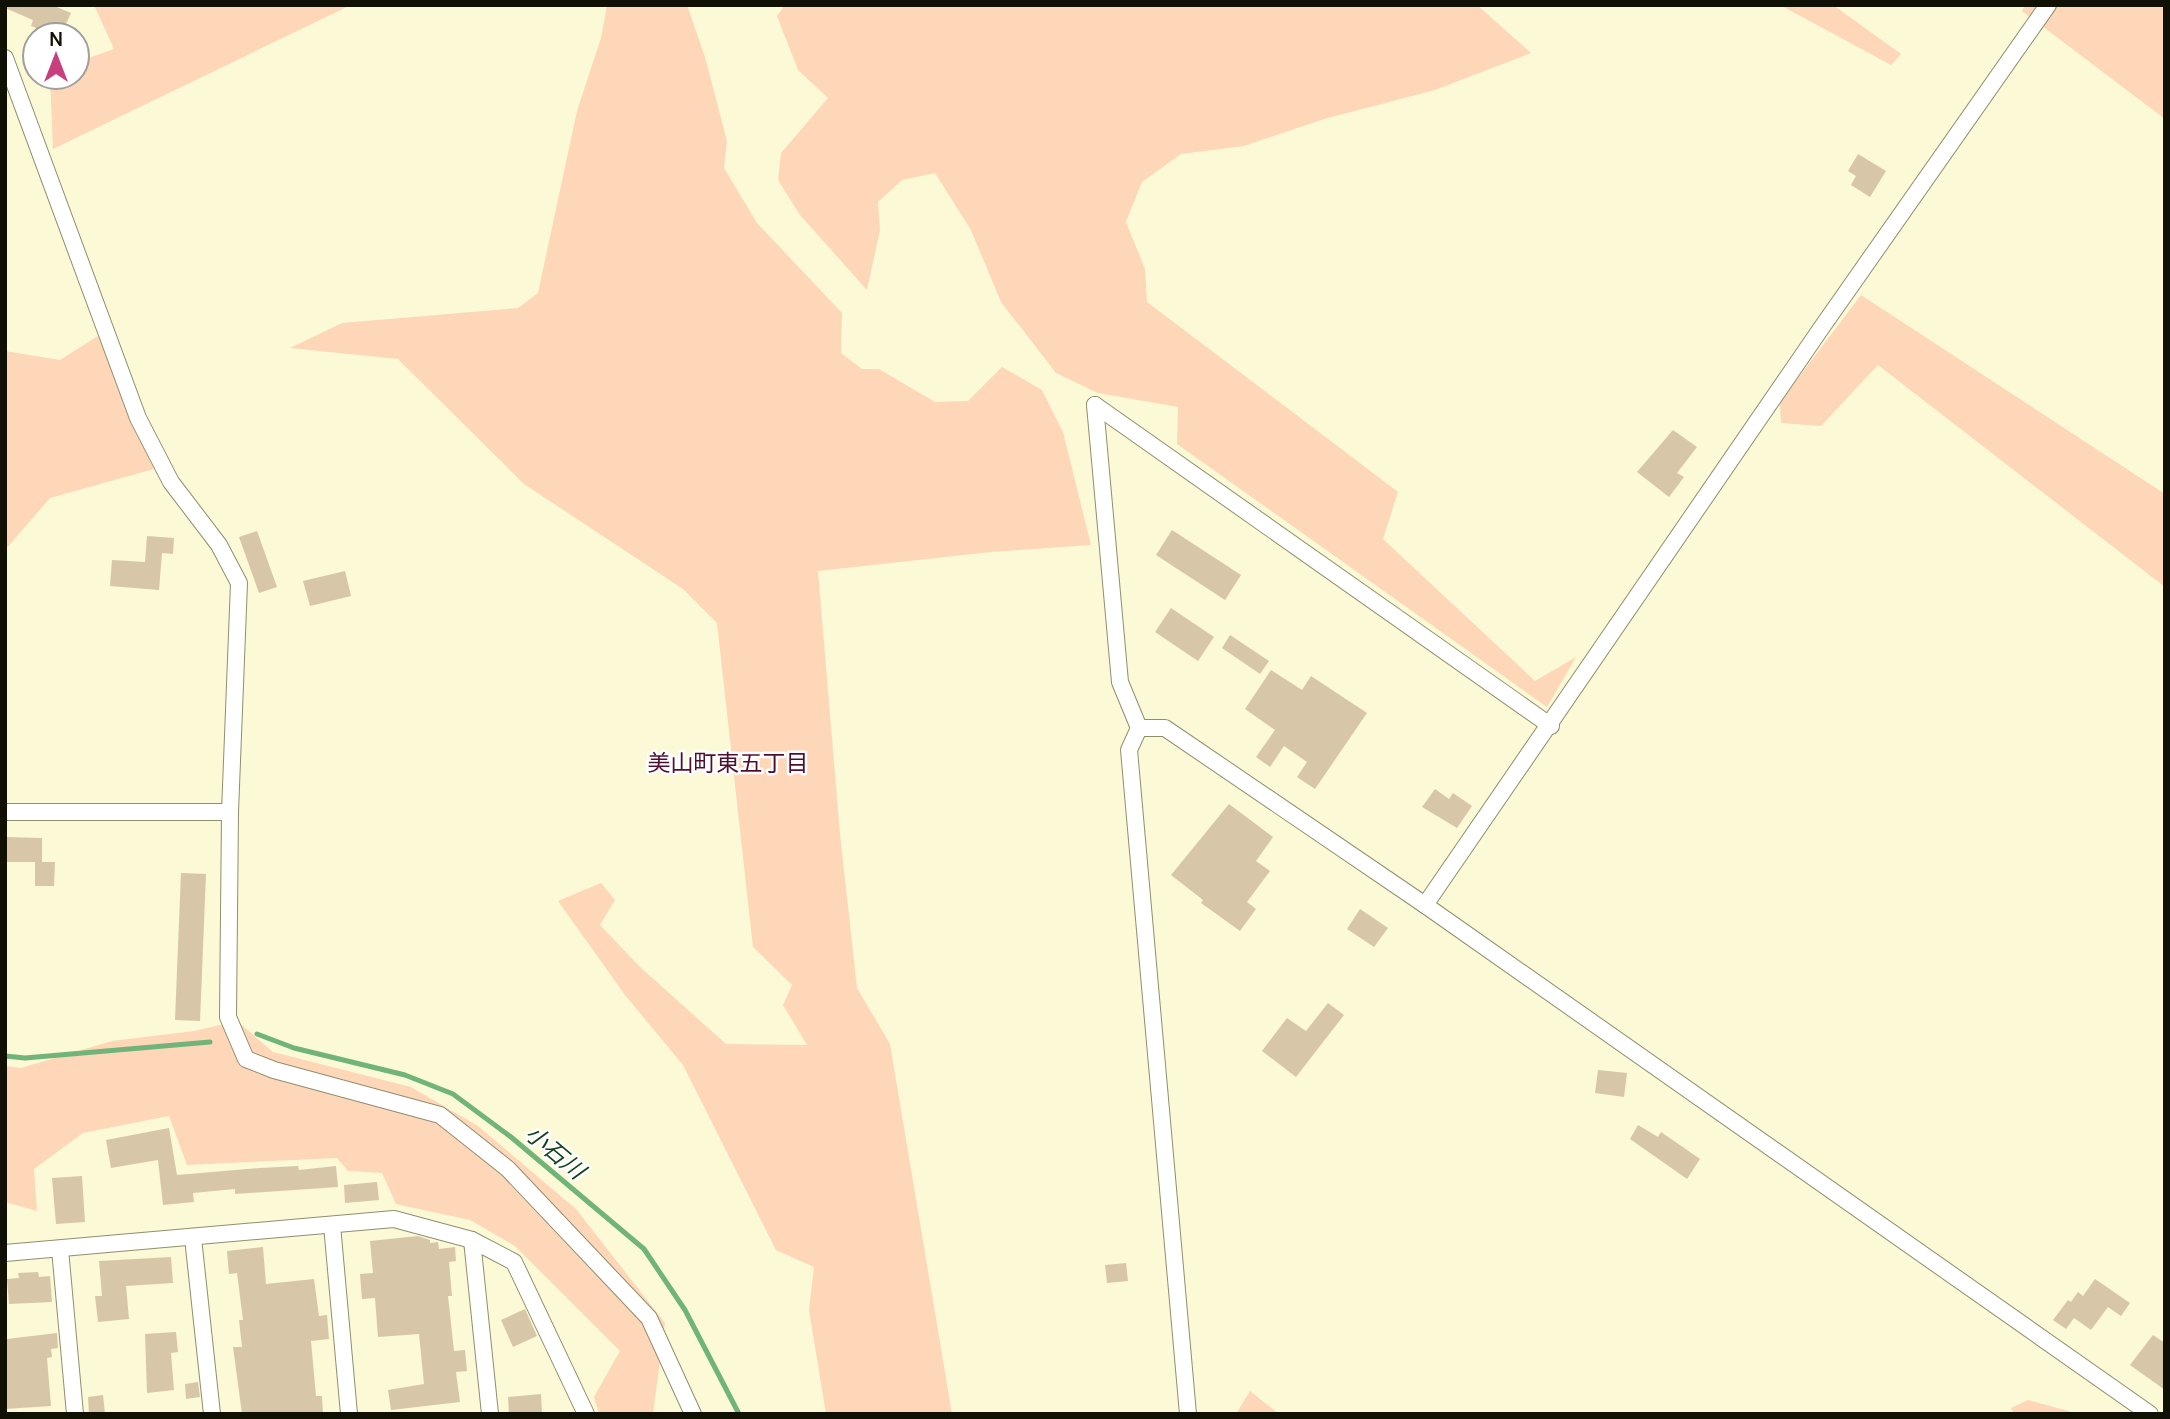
<svg xmlns="http://www.w3.org/2000/svg" width="2170" height="1419" viewBox="0 0 2170 1419" font-family="Manrope,'Noto Sans JP',sans-serif">
	<rect width="100%" height="100%" fill="#fbf9d6"/>
	<g fill="#fdd7b8">
		<path d="M94,5H351L53,149L50,77H77V62L114,49Z"/>
		<path d="M607,5H687L705,57L727,141L724,168L757,223L842,313L841,353L862,369H879L935,402L968,401L1002,367L1042,390L1063,432L1091,545L991,552L818,571L840,834L857,988L890,1044L952,1414H826L809,1310L814,1267L776,1250L683,1065L625,995L558,901L601,883L615,900L600,925L640,967L726,1044L807,1045L783,1005L792,985L753,947L717,623L683,589L524,484L398,359L290,348L342,323L518,308L538,293L577,111L601,38Z"/>
		<path d="M785,5H1477L1531,53L1435,90L1324,119L1244,146L1181,154L1142,182L1126,222L1145,269L1147,302L1398,492L1383,539L1535,681L1576,657L1547,707L1177,444L1178,407L1098,393L1056,373L1001,302L971,230L935,173L902,180L878,202L880,230L867,290L800,215L778,180L781,153L828,98L798,70L777,16Z"/>
		<path d="M1780,5H1833L1901,54L1891,65Z"/>
		<path d="M2025,5H2165V119L2022,11Z"/>
		<path d="M1861,295L2165,494V587L1878,365L1821,426L1781,423L1780,402Z"/>
		<path d="M98,336L154,469L50,498L5,550V351L60,360Z"/>
		<path d="M237,1021L273,1052L411,1087L478,1126L576,1209L665,1323L653,1414H599L594,1397L620,1351L515,1246L470,1220L396,1204L382,1173L348,1171L337,1158L187,1165L169,1116L83,1133L34,1169L37,1211L5,1202V1066L21,1068L112,1041L194,1031Z"/>
		<path d="M1250,1391L1279,1414H1236Z"/>
		<path d="M2028,1400L2079,1414H2014L2011,1408Z"/>
	</g>
	<g fill="none" stroke-linecap="round" stroke-linejoin="round">
		<g stroke="#70b47a" stroke-width="5">
			<path d="M257,1034L294,1048L405,1075L453,1094L511,1137L644,1249L685,1310L739,1414"/>
			<path d="M5,1056L25,1058L210,1042"/>
		</g>
	</g>
	<g fill="#d7c7a8">
		<path d="M5,5H52L71,13L61,35H53L31,26L33,20L5,8Z"/>
		<path d="M1858,154L1886,171L1870,197L1851,185L1856,176L1848,171Z"/>
		<path d="M1673,430L1697,447L1677,473L1684,477L1669,497L1637,472Z"/>
		<path d="M1172,530L1241,575L1225,600L1156,555Z"/>
		<path d="M257,531L277,587L259,593L239,537Z"/>
		<path d="M147,536L174,538L173,554L162,553L159,590L110,586L112,560L145,562Z"/>
		<path d="M345,571L351,596L310,606L303,581Z"/>
		<path d="M1171,608L1214,637L1198,661L1155,632Z"/>
		<path d="M1230,635L1269,661L1260,674L1222,648Z"/>
		<path d="M1271,670L1302,690L1311,676L1367,713L1315,789L1297,777L1307,762L1284,746L1270,767L1256,757L1275,730L1245,709Z"/>
		<path d="M1435,789L1449,799L1453,793L1472,806L1457,828L1422,807Z"/>
		<path d="M1229,804L1273,837L1256,861L1270,871L1247,902L1256,909L1240,931L1201,903L1203,900L1171,875Z"/>
		<path d="M5,837L42,838V862H5Z"/>
		<path d="M35,862H55L54,886H35Z"/>
		<path d="M181,873L206,874L200,1021L175,1020Z"/>
		<path d="M1360,909L1388,928L1374,947L1347,929Z"/>
		<path d="M1328,1003L1344,1015L1296,1077L1262,1051L1287,1018L1306,1031Z"/>
		<path d="M1598,1070L1627,1073L1624,1097L1595,1093Z"/>
		<path d="M1638,1125L1658,1137L1661,1132L1700,1159L1687,1179L1630,1139Z"/>
		<path d="M169,1128L177,1175L260,1168L298,1166L299,1170L336,1166L338,1187L235,1194V1189L193,1193L194,1202L163,1205L158,1160L111,1168L106,1140Z"/>
		<path d="M82,1176L85,1222L56,1224L52,1178Z"/>
		<path d="M377,1182L379,1200L345,1203L344,1185Z"/>
		<path d="M418,1236L430,1240V1243L438,1242L439,1249L455,1247L456,1261L449,1262L452,1296H448L454,1351L465,1350L467,1371L456,1372L460,1402L391,1410L388,1390L424,1384L419,1334L378,1337L375,1298L362,1299L360,1274L373,1273L370,1241Z"/>
		<path d="M263,1247L266,1284L314,1279L319,1316L327,1315L329,1339L311,1341L316,1396H322L323,1414H242L233,1347H242L239,1320H243L237,1273L229,1274L227,1251Z"/>
		<path d="M171,1257L173,1283L126,1286L129,1319L98,1322L95,1296H102L99,1261Z"/>
		<path d="M1126,1263L1128,1281L1107,1283L1105,1265Z"/>
		<path d="M38,1272L39,1277L50,1276L52,1302L9,1304L7,1279L19,1278L18,1273Z"/>
		<path d="M2095,1279L2130,1303L2121,1316L2108,1307L2091,1330L2074,1318L2066,1329L2053,1320L2068,1300L2071,1302L2078,1292L2083,1296Z"/>
		<path d="M525,1309L537,1336L513,1347L501,1320Z"/>
		<path d="M176,1332L178,1352L171,1353L174,1390L147,1393L145,1334Z"/>
		<path d="M57,1333L58,1348L51,1349L52,1357L47,1358L51,1406L5,1409L7,1339Z"/>
		<path d="M2153,1335L2165,1343V1390L2130,1365Z"/>
		<path d="M198,1382L200,1397L186,1399L185,1384Z"/>
		<path d="M541,1394L542,1414H509L508,1397Z"/>
		<path d="M103,1395L105,1414H89L88,1397Z"/>
	</g>
	<g fill="none" stroke-linecap="round" stroke-linejoin="round">
		<defs>
			<g id="street">
				<path d="M5,58L138,418L171,482L219,545L239,583L230,812L228,1017L246,1059L274,1070L440,1115L508,1169L649,1318L693,1414"/>
				<path d="M1095,405L1120,682L1139,728L1129,750L1188,1414"/>
				<path d="M1095,405L1551,726"/>
				<path d="M1139,728H1165L1425,905L2150,1414"/>
				<path d="M5,812H230"/>
				<path d="M1425,905L1822,327L2048,5"/>
				<path d="M332,1225L349,1414"/>
				<path d="M193,1238L212,1414"/>
				<path d="M472,1240L490,1414"/>
				<path d="M60,1249L75,1414"/>
				<path d="M5,1253L394,1219L472,1240L514,1262L586,1414"/>
			</g>
		</defs>
		<use href="#street" stroke="#908e6e" stroke-width="18"/>
		<use href="#street" stroke="#fff" stroke-width="16"/>
	</g>
	<g text-anchor="middle" stroke-width="5" stroke-linejoin="round" paint-order="stroke">
		<g font-size="23" fill="#4f0e2d" stroke="#fff">
			<text x="728" y="771">美山町東五丁目</text>
		</g>
		<g font-size="23" font-style="italic" fill="#11431d" stroke="#fff">
			<text transform="translate(555 1152) rotate(40)" y="8">小石川</text>
		</g>
	</g>
	<rect width="2170" height="1419" fill="none" stroke="#111005" stroke-width="14"/>
	<g transform="translate(56 56)"><circle r="33" fill="#ffffff" stroke="#a09f9b" stroke-width="2"/>
	<path d="M0-5L12 26L0 18L-12 26Z" fill="#c73f7c"/>
	<text y="-10" font-size="19" font-weight="bold" text-anchor="middle" fill="#111005">N</text>
	</g>
</svg>
